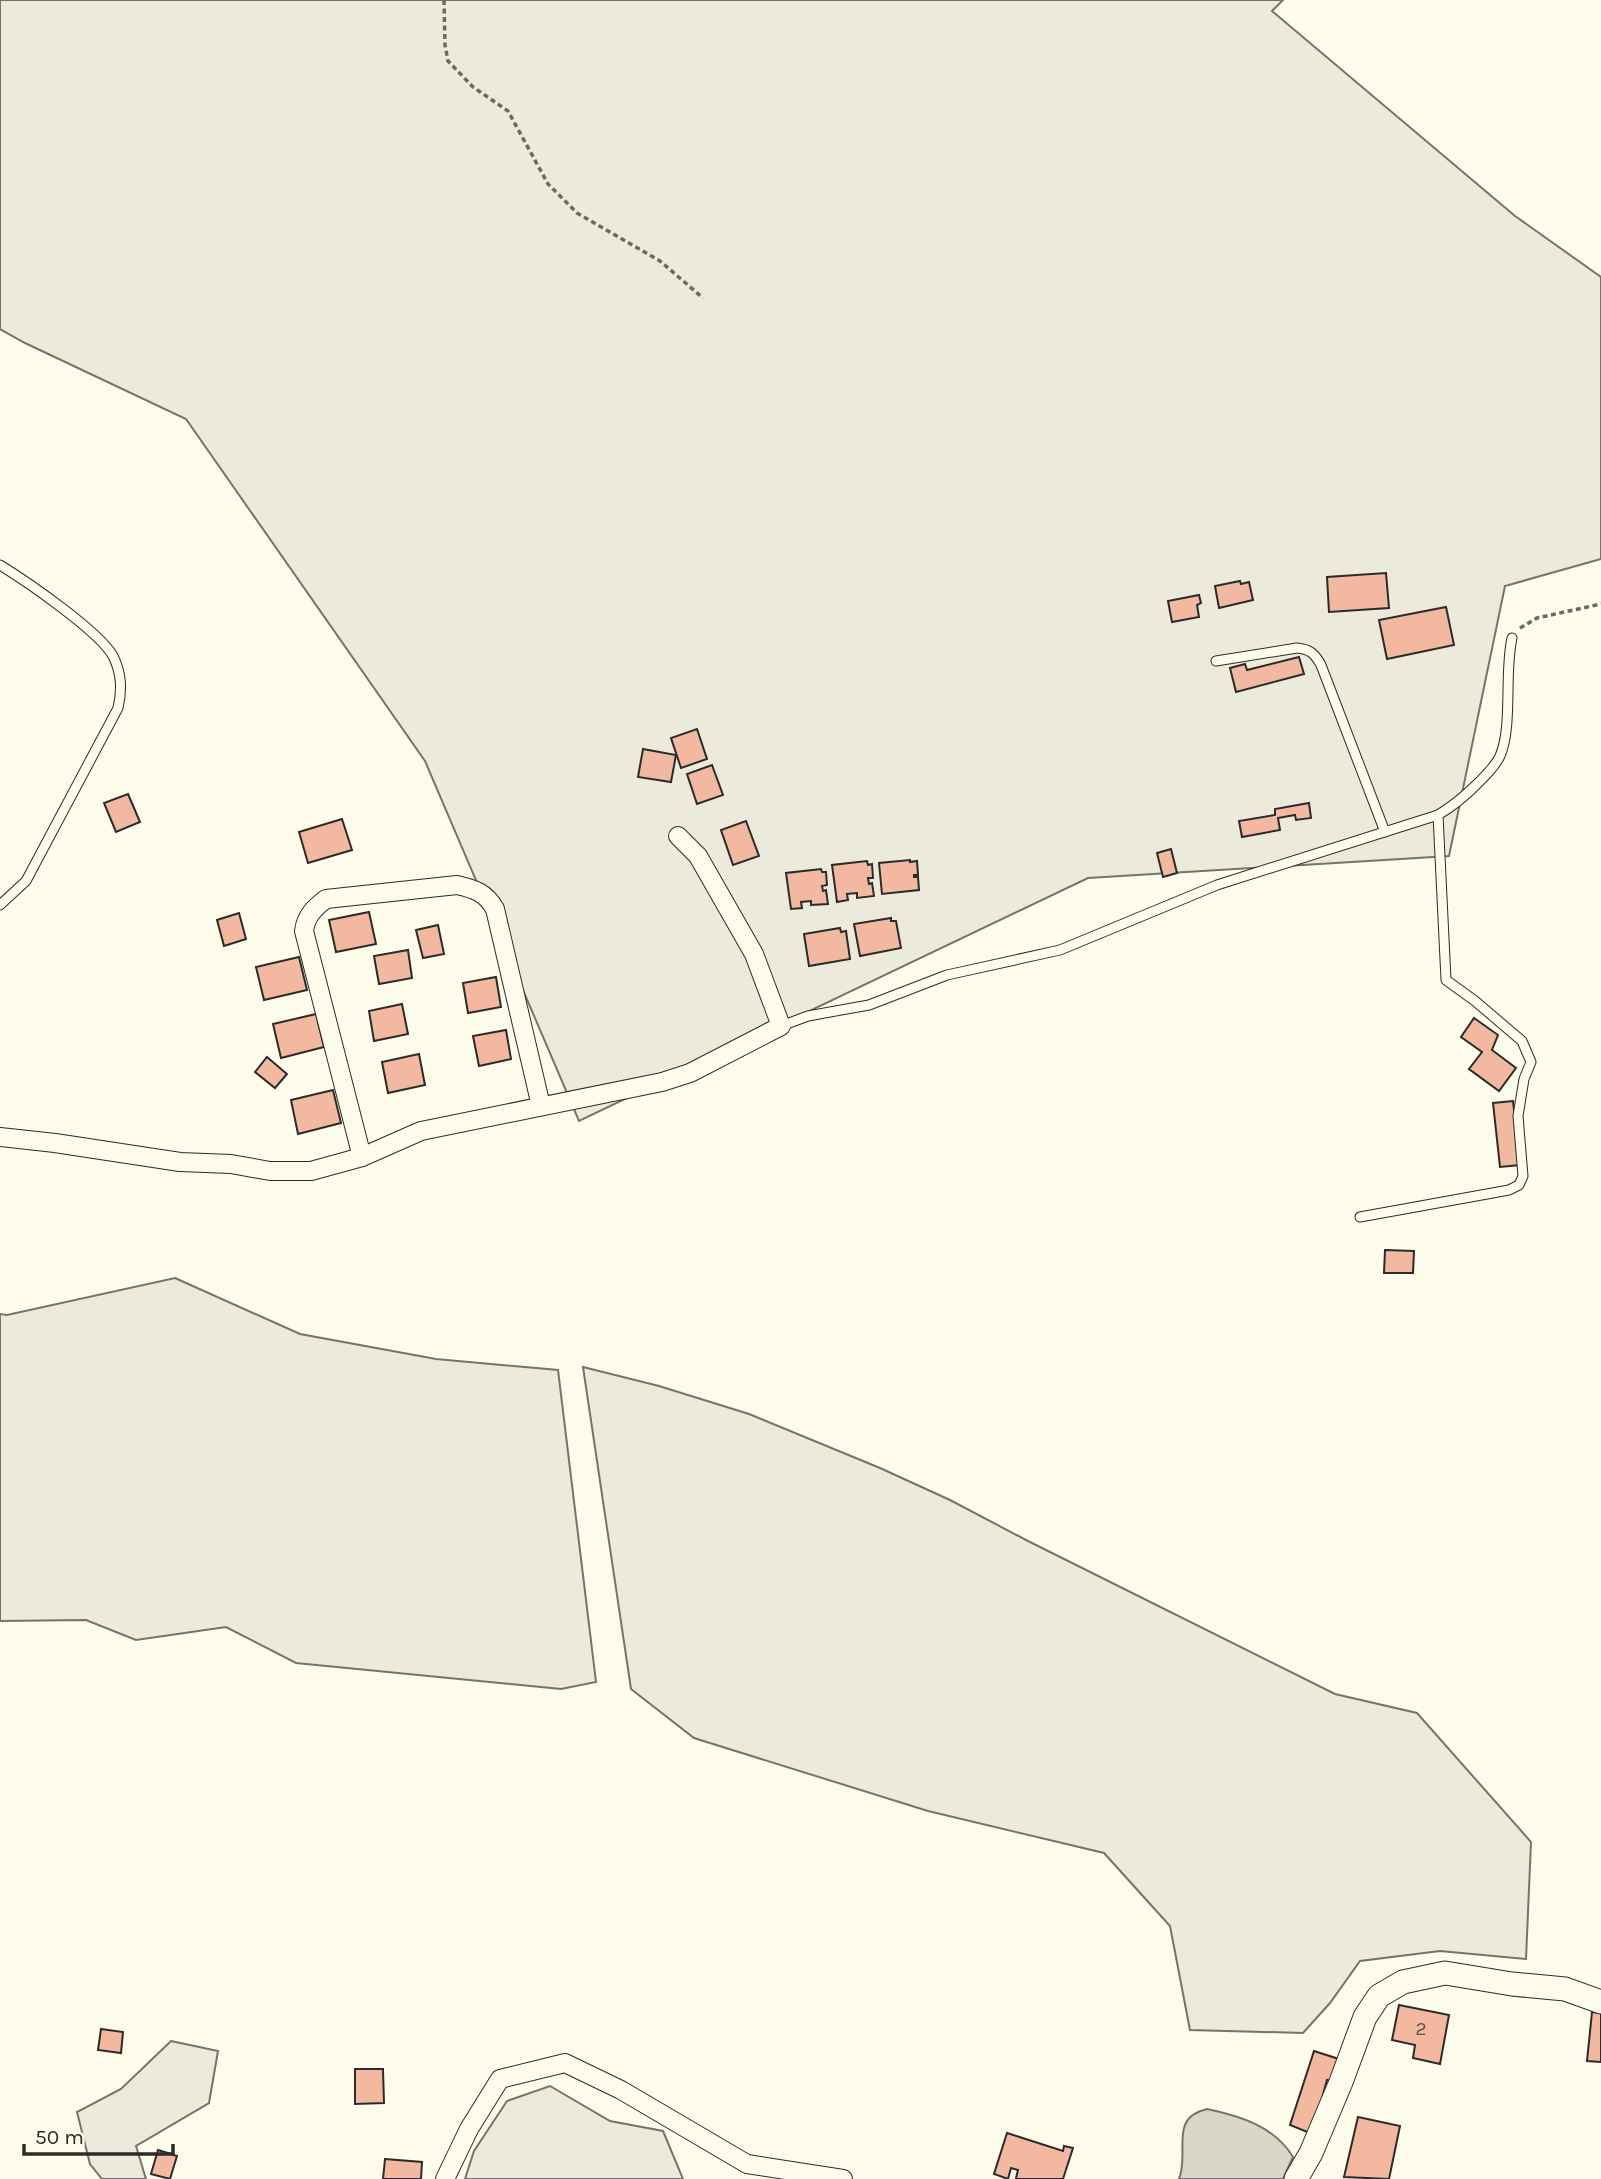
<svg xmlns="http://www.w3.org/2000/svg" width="1601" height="2179" viewBox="0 0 1601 2179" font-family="Karla,sans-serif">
	<rect width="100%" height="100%" fill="#fdfbea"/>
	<g fill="#ecebdb" stroke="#74746e" stroke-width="2">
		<path d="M0,0H1283L1272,11L1515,216L1601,277V559L1505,586L1449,856L1088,878L579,1121L425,761L186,419L25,343L0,329Z"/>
		<path d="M175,1278L300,1334L436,1359L558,1370L596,1682L561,1689L296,1663L226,1627L136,1640L86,1620L0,1621V1314L7,1315Z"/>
		<path d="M583,1367L659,1386L749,1414L880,1468L950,1500L1026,1540L1335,1694L1417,1713L1531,1842L1526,1959L1440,1951L1360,1961L1330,2003L1303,2033L1190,2030L1170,1926L1104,1853L928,1811L694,1738L631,1689Z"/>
		<path d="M171,2041L218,2051L209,2103L136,2146L146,2179H102L90,2164L77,2112L121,2089Z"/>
		<path d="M550,2086L610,2121L663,2131L683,2179H465L474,2151L507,2101Z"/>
	</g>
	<path fill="#d8d7c9" stroke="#74746e" stroke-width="2" d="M1207,2109C1241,2116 1275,2127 1293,2157L1283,2179H1179C1190,2152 1168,2118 1207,2109Z"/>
	<g fill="#f2b8a0" stroke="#2b2b2b" stroke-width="2">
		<path d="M1386,573L1389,608L1329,612L1327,577Z"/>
		<path d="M1240,581L1241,584L1249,582L1253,600L1219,608L1215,586Z"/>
		<path d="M1199,595L1201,603L1197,605L1199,617L1172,622L1168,601Z"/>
		<path d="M1446,607L1454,645L1387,659L1379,620Z"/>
		<path d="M1299,657L1304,674L1236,692L1230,668L1245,664L1247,670Z"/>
		<path d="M697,729L707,759L681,768L671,738Z"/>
		<path d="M643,749L676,755L671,782L638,777Z"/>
		<path d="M712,765L723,795L697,804L687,774Z"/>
		<path d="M128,794L140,822L116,832L104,803Z"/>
		<path d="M1309,803L1311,818L1296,820L1295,815L1278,818L1280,830L1242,837L1239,821L1275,815V809Z"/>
		<path d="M342,819L352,850L308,863L299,832Z"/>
		<path d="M746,821L759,856L733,865L721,830Z"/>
		<path d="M1171,849L1177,873L1163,877L1157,853Z"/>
		<path d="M910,860V862L917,861L918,875H914V877H918L919,890L882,894L879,863Z"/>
		<path d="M867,861L868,865L872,864L873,878H868L869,884L872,883L874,896L857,898V893L847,894L848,900L837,902L832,865Z"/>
		<path d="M821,869L822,872H826L827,885L822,886L823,891L826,890L828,904L811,905V901L801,902L802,908L791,909L786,873Z"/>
		<path d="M369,912L376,944L336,952L329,920Z"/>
		<path d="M239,913L246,939L224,946L217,920Z"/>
		<path d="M891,918V921H896L901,948L860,956L854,924Z"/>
		<path d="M438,925L444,954L423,958L416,930Z"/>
		<path d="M840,928L841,932L846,931L850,959L809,966L804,934Z"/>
		<path d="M408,950L412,978L379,984L374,956Z"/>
		<path d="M299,957L307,990L264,1000L256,967Z"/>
		<path d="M496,977L501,1007L468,1013L463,983Z"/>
		<path d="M402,1004L408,1034L374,1041L369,1011Z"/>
		<path d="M316,1014L324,1047L281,1058L273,1024Z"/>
		<path d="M1474,1018L1498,1035L1492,1050L1516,1068L1499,1091L1469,1069L1482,1052L1461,1037Z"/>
		<path d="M506,1030L511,1059L479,1066L473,1036Z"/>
		<path d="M419,1054L425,1085L388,1093L382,1062Z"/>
		<path d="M267,1057L287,1074L275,1088L255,1072Z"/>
		<path d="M333,1090L341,1123L298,1134L291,1100Z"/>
		<path d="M1513,1101L1520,1165L1500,1167L1493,1103Z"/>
		<path d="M1385,1250L1414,1251L1413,1273H1384Z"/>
		<path d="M1399,2005L1449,2015L1440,2064L1413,2058L1415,2045L1392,2040Z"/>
		<path d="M1592,2012L1601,2013V2062L1587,2061Z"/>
		<path d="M101,2029L123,2032L121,2053L98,2050Z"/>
		<path d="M1314,2051L1342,2060L1335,2082L1327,2080L1312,2134L1290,2125Z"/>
		<path d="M355,2069H383L384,2103L355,2104Z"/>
		<path d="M1358,2117L1400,2126L1389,2179L1344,2177Z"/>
		<path d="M1007,2133L1063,2151L1064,2146L1073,2148L1063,2179H1017L1016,2178L1018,2170L1011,2168L1008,2179L994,2174Z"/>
		<path d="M158,2150L177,2156L170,2179L151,2174Z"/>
		<path d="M385,2159L422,2162L421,2179H383Z"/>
	</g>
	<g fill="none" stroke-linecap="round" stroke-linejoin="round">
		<defs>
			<g id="service">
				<path d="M0,565C26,581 99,631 113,656C122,674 122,690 118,708L26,881L0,905"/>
				<path d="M1216,661L1297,648C1310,649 1315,654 1321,665L1385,832"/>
				<path d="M781,1026L808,1016L869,1005L947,975L1060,950L1217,885L1438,815C1453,806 1464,797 1476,785C1485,776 1495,767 1500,756C1513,726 1504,673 1512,638"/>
				<path d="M1360,1217L1509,1190L1519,1185L1523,1176L1518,1116L1524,1079L1531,1062L1522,1041L1475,1001L1446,980L1438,815"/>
			</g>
			<g id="minor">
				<path d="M0,1137L55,1143L180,1162L231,1164L270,1171H311L362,1157L421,1131L662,1082L690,1073L781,1026L754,954L698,856L678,836"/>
				<path d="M362,1157L304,931C306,916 314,908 326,899L457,885C475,889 486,893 495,909L541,1106"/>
				<path d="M445,2179L469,2129L500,2079L565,2063L621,2090L747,2164L843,2179"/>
			</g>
			<path id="tertiary" d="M1296,2179L1311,2153L1341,2082L1365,2017L1379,1996L1403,1982L1445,1973L1512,1984L1565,1989L1601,2002"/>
		</defs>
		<use href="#service" stroke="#2b2b2b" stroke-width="11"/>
		<use href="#minor" stroke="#2b2b2b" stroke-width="20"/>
		<use href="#tertiary" stroke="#2b2b2b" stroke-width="25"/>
		<g stroke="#6a6964" stroke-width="3.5" stroke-dasharray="5 3.5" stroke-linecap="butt">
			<path d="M444,0L445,45L448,61L473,87L508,111L548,184L577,213L660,261L703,298"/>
			<path d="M1520,628L1537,618L1601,604"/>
		</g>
		<use href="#service" stroke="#fdfbea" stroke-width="9"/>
		<use href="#minor" stroke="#fdfbea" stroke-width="18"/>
		<use href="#tertiary" stroke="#fdfbea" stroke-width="23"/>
	</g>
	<g text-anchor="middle" stroke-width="5" stroke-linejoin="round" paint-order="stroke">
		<g font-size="19" fill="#5d4e48">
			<text x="1421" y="2035">2</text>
		</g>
	</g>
	<path d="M24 2144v10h149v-10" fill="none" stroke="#2b2b2b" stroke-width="3.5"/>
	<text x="35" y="2144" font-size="21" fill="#2b2b2b" stroke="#fdfbea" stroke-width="5" paint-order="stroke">50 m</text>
</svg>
